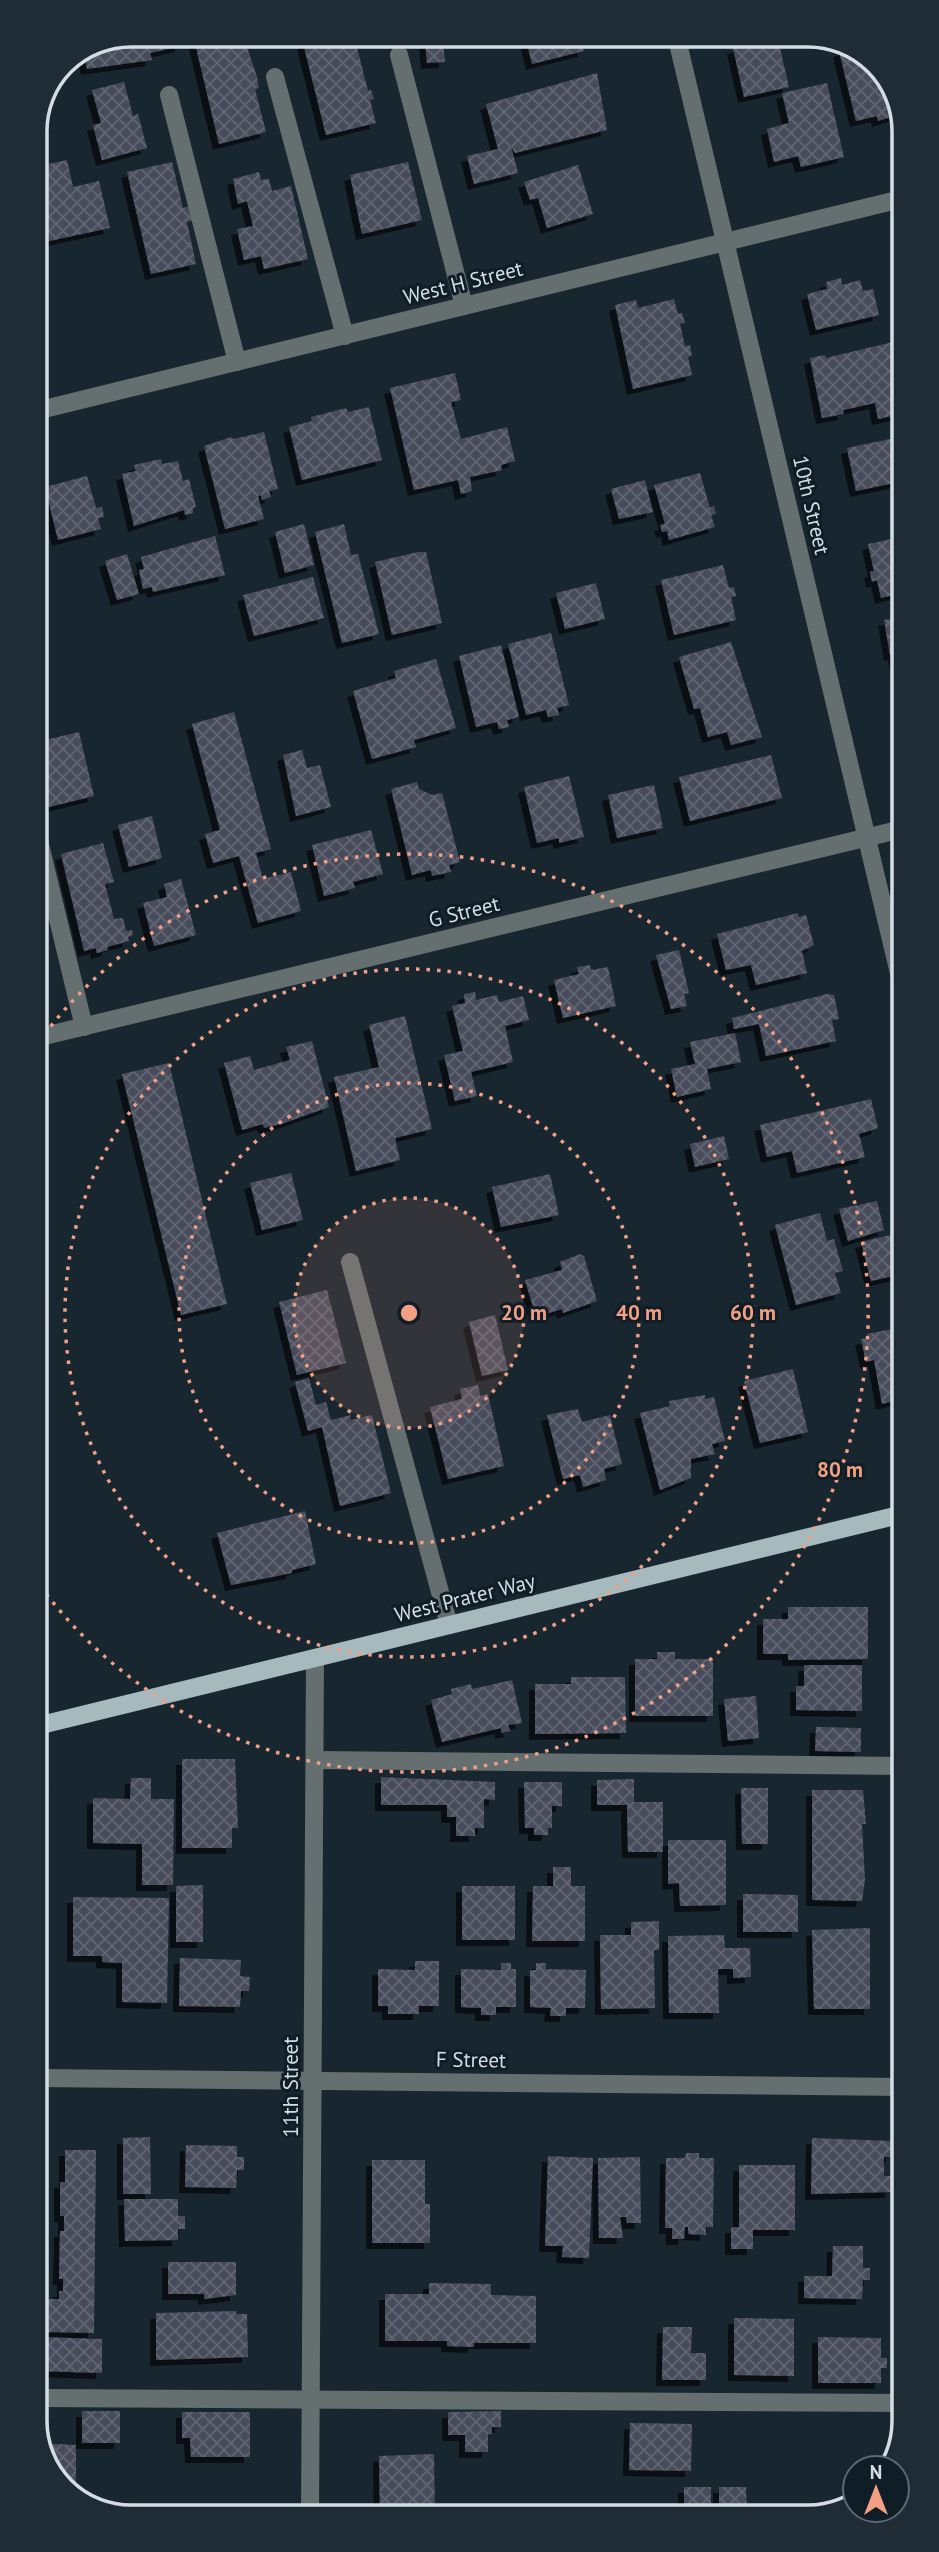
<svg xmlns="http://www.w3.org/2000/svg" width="939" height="2552" viewBox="0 0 939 2552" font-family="'PT Sans',sans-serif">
	<defs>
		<pattern id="building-cross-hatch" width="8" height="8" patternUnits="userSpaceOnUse" patternTransform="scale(1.75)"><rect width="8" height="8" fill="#474c5b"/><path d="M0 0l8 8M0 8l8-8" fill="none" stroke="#616572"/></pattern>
		<filter id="shadow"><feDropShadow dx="-6" dy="6" stdDeviation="0" flood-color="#0009"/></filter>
	</defs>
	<rect width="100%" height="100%" fill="#182630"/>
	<path fill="#1c303e" d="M49,1782L48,2026H38L37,1785Z"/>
	<g fill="url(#building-cross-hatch)" filter="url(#shadow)">
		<path d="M132,35H179L181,46L150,53L152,60L87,69L84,55Z"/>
		<path d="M208,35H243L257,77L259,88L255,89L266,132L219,144L194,39Z"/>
		<path d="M301,35H354L368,91L371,90L374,99L370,100L376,123L326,135Z"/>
		<path d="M525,35H580L584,51L532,64Z"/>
		<path d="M766,35H777L789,87L744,97L733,48L752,44L751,39Z"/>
		<path d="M443,40L445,62L427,63L425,41Z"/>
		<path d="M846,49L871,59L901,106V114L878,121L877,116L856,121L839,51Z"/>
		<path d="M597,73L607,130L515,153L511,146L518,173L474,184L467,156L498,149L486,104Z"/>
		<path d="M124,82L133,116L138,114L147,148L102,160L93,125L101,123L92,90Z"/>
		<path d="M827,83L844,157L801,167L798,156L774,162L767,129L789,123L782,93Z"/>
		<path d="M67,160L73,187L99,181L110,228L35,244V167Z"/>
		<path d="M172,162L183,208L191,206L195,220L187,222L196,264L151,274L127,172Z"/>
		<path d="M408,162L422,220L362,234L350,175Z"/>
		<path d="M578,165L593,214L547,228L538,198L530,200L524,182Z"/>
		<path d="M259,172L261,180L269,179L272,191L291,186L308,259L264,269L261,256L244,260L237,229L253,226L247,201L238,204L233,179Z"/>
		<path d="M841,278L842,285L860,280L863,291L873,289L879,315L816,330L807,294L827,289L826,282Z"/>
		<path d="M674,299L678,314L682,313L685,323L680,324L685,346L690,345L692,355L688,357L692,375L633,389L615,305L636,300L638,308Z"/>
		<path d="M901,340V414L878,419L875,403L843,410L844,414L822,418L810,358L825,355L826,358Z"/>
		<path d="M455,373L461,400L451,402L461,439L507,427L515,461L501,465L502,470L470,477L472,491L461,494L458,480L414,490L390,388Z"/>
		<path d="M369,407L382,460L302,480L289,427L312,421L311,417L346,408L348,412Z"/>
		<path d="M264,432L278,489L269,491L271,497L262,500L261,495L258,496L264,519L225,529L204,446L231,437L233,439Z"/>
		<path d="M890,439L899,482L856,491L847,448Z"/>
		<path d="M161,459L162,464L178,461L183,481L189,479L196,507L193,508V513L185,515L184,510L134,526L122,474L136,471L134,465Z"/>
		<path d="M700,473L710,508L714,506L716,514L711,515L715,527L669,540L667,531L662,532L660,525L665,524L654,485Z"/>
		<path d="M87,476L96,508L102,507L104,517L98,518L101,529L58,540L45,487Z"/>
		<path d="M645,480L653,512L619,519L611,489Z"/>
		<path d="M304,524L314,565L285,573L275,532Z"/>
		<path d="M344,524L351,555L358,554L379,634L342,643L315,532Z"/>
		<path d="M215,536L225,575L153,592L152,587L143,589L139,570L144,569L141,557Z"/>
		<path d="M901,537V593L881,598L877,580L872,582L870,572L874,571L868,544Z"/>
		<path d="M418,552H426L442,623L392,635L375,562Z"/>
		<path d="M127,554L139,594L117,600L105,561Z"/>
		<path d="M723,565L729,588L734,587L736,596L731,597L736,620L674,635L661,580Z"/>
		<path d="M313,577L324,618L254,636L243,595Z"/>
		<path d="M596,583L605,619L565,629L556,593Z"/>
		<path d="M901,617V669L897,670L894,654L890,655L884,620Z"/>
		<path d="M551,633L569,705L557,708L559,715L548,717L546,710L526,715L508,644Z"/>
		<path d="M731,642L762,737L731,745L727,732L708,737L700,708L694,709L679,657Z"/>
		<path d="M501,645L519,717L507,720L509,727L499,729L497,722L476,727L459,656Z"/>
		<path d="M436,659L456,728L414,740L416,747L372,759L353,691L396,678L394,671Z"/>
		<path d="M234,712L271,849L256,853L263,879L291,872L301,911L258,923L239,856L213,863L205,834L220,830L192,724Z"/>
		<path d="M79,732L94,796L49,807L36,742Z"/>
		<path d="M302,750L307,768L320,765L331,807L296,816L283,755Z"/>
		<path d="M771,755L782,798L690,821L679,777Z"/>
		<path d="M569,776L584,837L559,843V838L537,843L524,787Z"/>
		<path d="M417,782L419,789L432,795L442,793L460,862L449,865L451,872L432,876L431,870L412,875L391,789Z"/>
		<path d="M654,785L663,828L617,838L608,795Z"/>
		<path d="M152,816L162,858L129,867L118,825Z"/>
		<path d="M371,830L383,874L353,882L355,888L324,896L312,845Z"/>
		<path d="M103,843L114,882L105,884L114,919L123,918L126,931L132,930L133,935L128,937L129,941L107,947L108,950L97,953L96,948L84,951L61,854Z"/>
		<path d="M181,879L196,935L154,946L143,903L167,897L164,884Z"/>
		<path d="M798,913L799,917L806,915L814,945L802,951L807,973L756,985L751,965L726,970L717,934Z"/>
		<path d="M679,950L689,993L684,994L687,1006L671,1009L656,955Z"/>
		<path d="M590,965L591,970L608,967L616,1006L563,1018L554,980L579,974L577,967Z"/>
		<path d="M475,992L476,1000L497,995L499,1002L523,996L529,1020L505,1026L513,1062L471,1072L477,1096L455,1101L444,1055L463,1051L452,1006L465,1003L464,994Z"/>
		<path d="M827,994L834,995L839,1019L832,1020L836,1041L766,1056L759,1024L734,1029L732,1018Z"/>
		<path d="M405,1016L432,1129L395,1138L400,1160L356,1171L334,1077L379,1067L369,1025Z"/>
		<path d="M735,1033L741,1062L707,1069L711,1089L677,1097L671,1069L695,1064L690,1042Z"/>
		<path d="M312,1041L329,1107L284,1123L264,1128L263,1124L242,1130L224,1063L250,1056L254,1070L290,1060L286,1047Z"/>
		<path d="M169,1063L227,1304L181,1315L122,1074Z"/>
		<path d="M871,1099L878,1128L859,1134L865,1157L797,1173L792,1151L767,1157L760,1125Z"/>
		<path d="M724,1136L729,1159L695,1167L690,1144Z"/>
		<path d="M291,1173L303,1220L262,1230L250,1183Z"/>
		<path d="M550,1174L559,1215L501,1227L492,1187Z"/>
		<path d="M877,1201L884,1230L848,1241L839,1209Z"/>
		<path d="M820,1213L827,1241L834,1239L843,1271L835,1273L841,1293L796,1305L775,1225Z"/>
		<path d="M902,1232V1274L871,1281L861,1242Z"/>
		<path d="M580,1254L584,1256L597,1301L563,1313L562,1309L536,1317L525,1280L562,1270L560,1262Z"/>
		<path d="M327,1290L346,1363L297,1375L279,1302Z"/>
		<path d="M495,1315L508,1370L482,1376L469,1322Z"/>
		<path d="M902,1327V1399L882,1404L874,1360L866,1362L861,1339L868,1338L867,1334Z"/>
		<path d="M793,1369L808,1432L760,1443L744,1381Z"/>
		<path d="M309,1378L316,1405L326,1402L331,1420L351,1415L350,1420L372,1415L391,1493L340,1506L322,1427L308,1431L295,1382Z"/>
		<path d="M478,1385L480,1396L488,1394L504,1466L448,1479L430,1407L462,1399L460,1389Z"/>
		<path d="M705,1395V1399L714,1397L725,1441L712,1444L715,1454L691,1459V1478L660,1490L640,1413L670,1406L669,1401Z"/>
		<path d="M578,1409L582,1422L610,1415L622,1464L604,1469L606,1480L583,1487L580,1475L563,1479L547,1415Z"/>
		<path d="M305,1511L316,1564L292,1570V1573L231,1585L217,1533Z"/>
		<path d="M788,1607H868V1659L788,1660V1654H763V1619H788Z"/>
		<path d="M657,1652H675V1659H713V1716H635V1659H657Z"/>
		<path d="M804,1665H862V1711L796,1710V1686H804Z"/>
		<path d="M571,1677H625L626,1733L535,1734V1684H571Z"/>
		<path d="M512,1680L522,1723L508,1725L510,1731L501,1733V1728L442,1742L431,1700L452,1694L451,1689L471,1684L472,1689Z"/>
		<path d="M756,1696L759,1738L728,1741L724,1699Z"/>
		<path d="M816,1727L861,1728V1752L815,1751Z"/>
		<path d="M182,1759H235L238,1828H232V1848H182Z"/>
		<path d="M381,1777L495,1782V1800L484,1799V1828H475V1836H456V1817H447V1805H381Z"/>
		<path d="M131,1778H151V1799H174L173,1885H142V1844L93,1843V1798L130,1799Z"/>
		<path d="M634,1779V1802H663V1852H628L627,1805H597V1780Z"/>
		<path d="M524,1782H562V1806H552V1828H548V1835H534V1828H525Z"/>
		<path d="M741,1788H768V1844H742Z"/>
		<path d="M812,1790H863L866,1824H862L865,1880L862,1901L812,1900Z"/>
		<path d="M668,1840H726V1905L680,1906L679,1883L668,1884Z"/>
		<path d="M553,1867H571V1886H585V1941H532L533,1886H553Z"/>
		<path d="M203,1885V1942H176V1886Z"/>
		<rect x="462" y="1886" width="53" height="54"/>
		<path d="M743,1894L798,1895V1932H743Z"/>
		<path d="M73,1897L169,1898L167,2003L122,2002V1963L102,1962V1956H73Z"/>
		<path d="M659,1921V1950H654L655,2008L601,2009L600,1935H631V1922Z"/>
		<path d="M870,1928V2009H814L812,1930Z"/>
		<path d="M724,1935L725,1948H750L751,1977L733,1978V1969H718L719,2013H669L668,1936Z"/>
		<path d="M180,1958L241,1960L240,1976L250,1977L249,1991H241L240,2007L179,2006Z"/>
		<path d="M415,1961H439V2006H419V2014H388V2006H378V1969L415,1970Z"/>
		<path d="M501,1963H511V1969H516V2007H496V2015H481V2008L461,2007V1969L501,1970Z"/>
		<path d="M536,1963H546V1969L586,1970L585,2008H566V2016H550L551,2008L530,2007V1970H536Z"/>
		<path d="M150,2137L151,2194H123V2138Z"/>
		<path d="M812,2138L892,2141V2157H884V2176H891V2192L811,2194Z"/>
		<path d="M186,2145L237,2146V2157H244V2170H237L236,2188L185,2187Z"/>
		<path d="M65,2150H96L94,2333L48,2332V2320H43L47,2299H59V2291H63V2279H59L60,2231H64V2216H60V2182H65Z"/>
		<path d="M686,2153H699V2158H714L713,2227H706V2235L688,2234V2227H685L684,2239H672V2228H665L666,2158H685Z"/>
		<path d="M548,2156L593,2158L589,2258L562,2257L563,2246H545Z"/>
		<path d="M640,2157L641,2223H627L626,2217H620L623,2238H599L598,2158Z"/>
		<path d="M372,2160H425V2204H430V2243H372Z"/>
		<path d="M739,2165H795V2230H753V2249H731V2227H739Z"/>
		<path d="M124,2199H178V2216H185V2229H178V2240L125,2241Z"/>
		<path d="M833,2246H863V2268H870V2280H863L862,2299L804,2298V2276H832Z"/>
		<path d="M168,2262H236V2295L204,2299V2294H168Z"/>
		<path d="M429,2283L491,2284V2295L536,2296V2343H474V2347L447,2346V2341H385V2294H429Z"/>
		<path d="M236,2311V2314H247L248,2357L156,2360V2313Z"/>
		<path d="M734,2318L794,2319V2376L734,2375Z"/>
		<path d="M663,2327H692L691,2353H706V2380H662Z"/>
		<path d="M38,2337L102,2339V2373L38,2371Z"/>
		<path d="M818,2337L881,2338V2358H887V2368H881V2383H818Z"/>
		<rect x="82" y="2411" width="38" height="32"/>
		<path d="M501,2411V2427H492V2434H488V2452H465V2435H448V2412Z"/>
		<path d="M182,2412H250V2457H191L190,2438H182Z"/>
		<path d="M630,2423L692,2424L691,2471L629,2470Z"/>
		<path d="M38,2443L76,2445V2497L68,2493Z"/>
		<path d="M434,2454L435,2515L380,2516L379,2456Z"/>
		<rect x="684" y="2487" width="27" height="27"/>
		<path d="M719,2487H746L747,2514H719Z"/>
	</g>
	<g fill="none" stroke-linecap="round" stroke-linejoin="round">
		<g stroke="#656f70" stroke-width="18">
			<path d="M676,35L902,986"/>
			<path d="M399,55L464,306"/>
			<path d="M275,77L345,336"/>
			<path d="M169,95L237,362"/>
			<path d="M36,411L901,199"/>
			<path d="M36,828L84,1027"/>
			<path d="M36,1038L902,829"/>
			<path d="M350,1262L449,1625"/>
			<path d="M316,1760L903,1766"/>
			<path d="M38,2078L904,2087"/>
			<path d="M38,2398L904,2403"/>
			<path d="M310,2516L315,1658"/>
		</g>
		<path stroke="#a6babd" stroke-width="18" d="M37,1726L903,1514"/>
	</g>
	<circle cx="409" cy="1313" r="115" fill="#f39f84" fill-opacity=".12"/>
	<g fill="none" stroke="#f39f84" stroke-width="3.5" stroke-dasharray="3.5 7">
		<circle cx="409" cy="1313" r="115"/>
		<circle cx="409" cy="1313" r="230"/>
		<circle cx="409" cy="1313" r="344"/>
		<path d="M38 1043A459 459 0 1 1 38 1583"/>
	</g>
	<g text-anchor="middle" stroke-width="6" stroke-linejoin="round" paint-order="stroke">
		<g font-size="21" fill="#d4dde4" stroke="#0f1d26">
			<text transform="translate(463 283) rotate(-14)" y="7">West H Street</text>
			<text transform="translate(811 505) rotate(77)" y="7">10th Street</text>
			<text transform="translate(464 912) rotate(-14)" y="7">G Street</text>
			<text transform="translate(465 1598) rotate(-14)" y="7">West Prater Way</text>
			<text transform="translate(471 2060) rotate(1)" y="7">F Street</text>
			<text transform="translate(291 2087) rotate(-90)" y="7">11th Street</text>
		</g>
	</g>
	<path d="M0 0H939V2552H0ZM131 47H808A84 84 0 0 1 892 131V2421A84 84 0 0 1 808 2505H131A84 84 0 0 1 47 2421V131A84 84 0 0 1 131 47Z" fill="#1f2c35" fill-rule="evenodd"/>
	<path fill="none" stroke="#d4dde4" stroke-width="3.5" d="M131 47H808A84 84 0 0 1 892 131V2421A84 84 0 0 1 808 2505H131A84 84 0 0 1 47 2421V131A84 84 0 0 1 131 47Z"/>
	<circle cx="409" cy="1313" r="10" fill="#f39f84" stroke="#0f1d26" stroke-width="3.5"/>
	<g font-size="21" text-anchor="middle" font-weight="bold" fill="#f39f84" stroke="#0f1d26" stroke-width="6" stroke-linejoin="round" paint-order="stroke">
		<text x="524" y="1320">20 m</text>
		<text x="639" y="1320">40 m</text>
		<text x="753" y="1320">60 m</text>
		<text x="840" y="1477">80 m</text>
	</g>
	<g transform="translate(876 2489)"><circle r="33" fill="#0f1d26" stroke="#5e6a72" stroke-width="2"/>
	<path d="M0-5L12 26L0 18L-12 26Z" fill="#f39f84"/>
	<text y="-10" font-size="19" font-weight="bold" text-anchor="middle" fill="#d4dde4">N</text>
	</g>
</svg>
